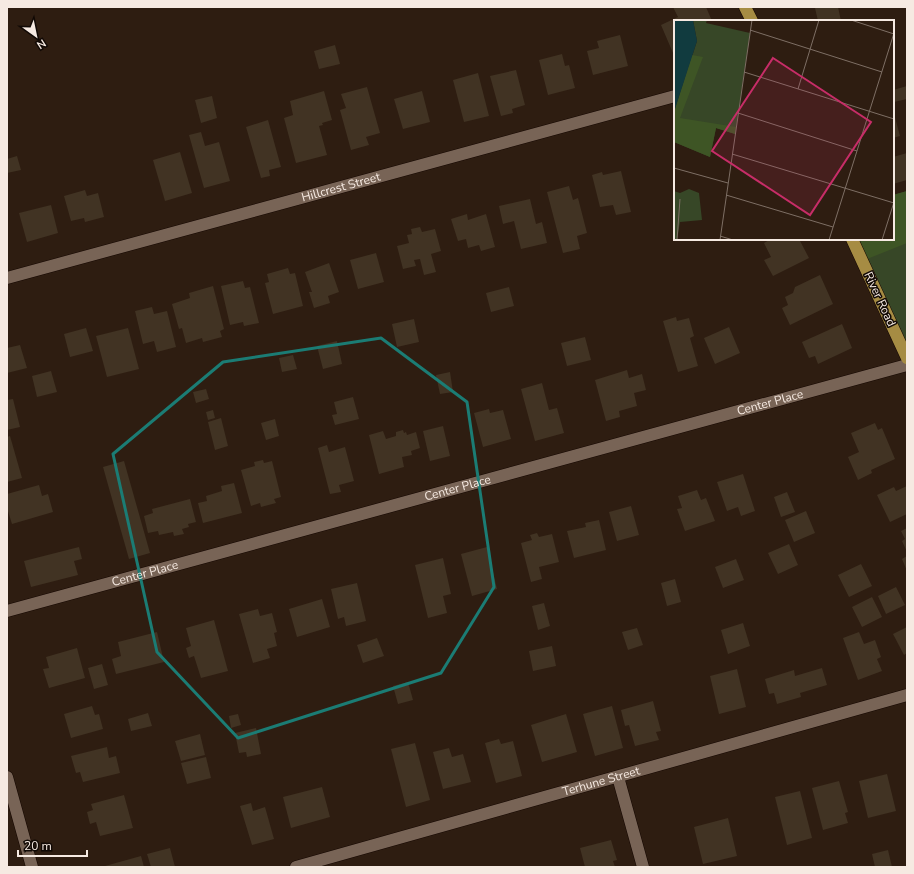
<svg xmlns="http://www.w3.org/2000/svg" width="914" height="874" viewBox="0 0 914 874" font-family="'Nunito Sans',sans-serif">
	<rect width="100%" height="100%" fill="#2e1d11"/>
	<path fill="#374727" d="M907,191V358L862,261L893,239V195Z"/>
	<path fill="#3e5525" d="M907,191V243L862,261L852,239H893V195Z"/>
	<g fill="#413323">
		<path d="M673,7H706L712,21H675V52L673,53L661,25L678,17Z"/>
		<path d="M821,7H838L841,21H818L815,8Z"/>
		<path d="M620,35L628,66L593,75L587,51L599,48L597,41Z"/>
		<path d="M335,45L340,64L319,69L314,51Z"/>
		<path d="M562,54L565,66L569,65L575,88L548,95L539,60Z"/>
		<path d="M516,70L525,105L512,109L513,113L501,116L490,76Z"/>
		<path d="M478,73L489,116L464,122L453,80Z"/>
		<path d="M907,86V99L894,102L893,90Z"/>
		<path d="M367,87L380,133L366,137L369,145L351,150L340,110L346,108L341,94Z"/>
		<path d="M324,91L332,120L322,123L323,125L319,126L327,155L296,163L284,118L293,115L290,101Z"/>
		<path d="M422,91L430,122L403,129L394,99Z"/>
		<path d="M212,96L217,118L201,123L195,100Z"/>
		<path d="M893,110L900,136L893,138Z"/>
		<path d="M268,120L281,167L269,170L270,176L261,178L246,127Z"/>
		<path d="M201,132L205,146L219,142L230,181L204,188L189,135Z"/>
		<path d="M180,152L192,193L165,201L153,160Z"/>
		<path d="M907,153V180L893,184V157Z"/>
		<path d="M17,156L21,170L7,173V159Z"/>
		<path d="M621,171L631,212L616,215L613,205L600,207L592,175L602,172L603,175Z"/>
		<path d="M569,186L573,200L578,198L587,233L577,236L580,249L563,253L547,192Z"/>
		<path d="M85,190L87,196L98,193L104,217L85,222L84,218L71,221L64,196Z"/>
		<path d="M530,199L536,224L542,222L547,243L521,249L514,221L503,224L499,206Z"/>
		<path d="M51,205L58,233L27,242L19,213Z"/>
		<path d="M467,214L468,220L486,214L495,247L481,251L479,245L468,248L466,239L458,241L451,219Z"/>
		<path d="M420,227L422,232L435,229L441,251L431,254L436,272L424,275L420,259L414,260L416,266L403,269L397,246L409,243L407,235L412,234L411,229Z"/>
		<path d="M771,239H799L809,258L773,276L764,260L771,257L764,243Z"/>
		<path d="M376,253L384,282L358,289L350,260Z"/>
		<path d="M329,263L339,292L328,296L330,303L314,308L309,292H312L305,272Z"/>
		<path d="M288,268L290,274L295,273L303,306L273,314L265,283L269,282L267,274Z"/>
		<path d="M820,275L833,304L790,325L782,308L788,305L785,297L793,293L795,287Z"/>
		<path d="M243,281L245,288L250,287L259,323L244,326L243,322L230,325L221,286Z"/>
		<path d="M213,286L224,329L220,331L222,337L203,342L202,338L186,343L182,328L179,329L172,304L190,298L189,293Z"/>
		<path d="M509,287L514,306L491,312L486,293Z"/>
		<path d="M152,307L154,314L167,311L176,347L157,352L154,341L143,344L135,311Z"/>
		<path d="M676,317L677,321L689,318L694,336L690,338L698,366L678,372L663,321Z"/>
		<path d="M414,319L419,342L397,347L392,324Z"/>
		<path d="M842,324L852,348L818,364L815,356L809,358L802,342Z"/>
		<path d="M729,327L740,353L715,364L704,338Z"/>
		<path d="M86,328L93,351L70,357L64,334Z"/>
		<path d="M128,328L139,369L107,377L96,336Z"/>
		<path d="M585,337L591,360L567,366L561,343Z"/>
		<path d="M337,341L342,364L323,369L317,346Z"/>
		<path d="M20,345L27,368L7,373V348Z"/>
		<path d="M293,355L297,369L282,372L279,358Z"/>
		<path d="M627,370L629,378L642,374L646,390L634,393L637,406L619,411L620,417L606,421L595,380Z"/>
		<path d="M51,371L57,392L37,397L32,376Z"/>
		<path d="M450,372L453,392L440,394L436,375Z"/>
		<path d="M542,383L549,410L557,408L564,433L535,441L521,389Z"/>
		<path d="M206,389L209,399L196,403L193,392Z"/>
		<path d="M353,397L359,419L335,425L332,415L337,414L334,402Z"/>
		<path d="M13,399L20,427L7,430V400Z"/>
		<path d="M489,409L490,413L503,410L511,439L483,447L474,413Z"/>
		<path d="M213,410L215,418L208,420L206,412Z"/>
		<path d="M221,418L228,446L215,450L208,422Z"/>
		<path d="M275,419L279,436L266,440L261,423Z"/>
		<path d="M875,423L878,430L882,428L895,459L871,470L872,473L858,480L848,457L859,452L851,433Z"/>
		<path d="M443,426L450,456L430,461L423,431Z"/>
		<path d="M403,430L404,433L406,432L407,435L416,432L420,448L411,451L412,455L402,457L404,467L379,474L369,435L383,431L386,439L396,436V432Z"/>
		<path d="M10,436L22,478L7,482V437Z"/>
		<path d="M327,445L329,452L345,447L354,481L339,485L341,492L330,494L318,448Z"/>
		<path d="M263,460L264,463L272,461L281,497L274,499L276,503L261,507L260,503L251,506L241,470L255,466L254,462Z"/>
		<path d="M124,461L150,553L129,559L103,467Z"/>
		<path d="M743,474L755,511L741,516L738,507L727,511L717,482Z"/>
		<path d="M234,483L242,513L203,523L198,503L207,501L206,496L222,491L221,486Z"/>
		<path d="M39,485L42,496L48,494L53,512L12,524L7,508V494Z"/>
		<path d="M907,486V514L890,522L877,495L894,487L896,491Z"/>
		<path d="M697,490L701,500L706,498L715,521L685,531L677,509L682,508L678,496Z"/>
		<path d="M787,492L795,512L781,517L774,497Z"/>
		<path d="M190,499L196,522L188,524L189,527L182,529L184,534L174,536L173,532L159,535L158,531L148,533L144,516L153,513L152,509Z"/>
		<path d="M631,506L639,535L617,541L609,512Z"/>
		<path d="M806,511L815,533L794,542L785,520Z"/>
		<path d="M599,520L606,550L574,558L567,531L586,527L585,523Z"/>
		<path d="M907,528V552L902,541L905,539L901,531Z"/>
		<path d="M537,533L539,537L552,534L559,562L539,567L542,579L531,582L521,543L532,540L530,535Z"/>
		<path d="M789,544L798,565L778,574L768,553Z"/>
		<path d="M79,547L82,559L74,561L78,575L31,587L24,561Z"/>
		<path d="M487,547L497,589L472,596L461,554Z"/>
		<path d="M907,556V571L902,559Z"/>
		<path d="M443,558L451,594L443,596L447,613L428,618L415,565Z"/>
		<path d="M736,559L744,580L723,588L715,567Z"/>
		<path d="M861,564L872,586L849,597L838,575Z"/>
		<path d="M675,579L681,602L667,606L661,583Z"/>
		<path d="M357,583L366,621L346,626L344,617L338,619L331,589Z"/>
		<path d="M896,587L905,605L886,614L878,596Z"/>
		<path d="M872,597L882,617L862,627L852,607Z"/>
		<path d="M322,599L330,627L297,637L289,609Z"/>
		<path d="M544,603L550,626L538,630L532,606Z"/>
		<path d="M258,609L260,616L272,613L277,632L274,633L277,646L267,649L270,658L253,663L239,614Z"/>
		<path d="M214,620L228,671L201,678L194,656L189,658L186,648L191,646L186,628Z"/>
		<path d="M743,623L750,646L728,654L721,630Z"/>
		<path d="M907,627V653L904,655L893,634Z"/>
		<path d="M637,628L643,645L628,650L622,632Z"/>
		<path d="M157,632L164,662L116,674L112,659L121,656L118,642Z"/>
		<path d="M859,632L864,644L875,640L881,657L877,659L882,671L858,680L843,638Z"/>
		<path d="M377,638L384,656L363,663L357,645Z"/>
		<path d="M552,646L556,666L533,671L529,651Z"/>
		<path d="M77,648L85,678L49,688L43,669L49,668L46,657Z"/>
		<path d="M102,664L108,685L94,689L88,668Z"/>
		<path d="M822,668L827,685L800,693L801,697L777,704L774,693L769,694L765,679L794,670L795,676Z"/>
		<path d="M737,669L746,707L719,714L710,676Z"/>
		<path d="M408,682L413,700L398,704L393,686Z"/>
		<path d="M653,701L661,731L656,732L659,740L635,746L629,725L625,726L621,710Z"/>
		<path d="M92,706L95,715L99,714L103,729L71,738L64,714Z"/>
		<path d="M612,706L623,748L595,756L583,714Z"/>
		<path d="M148,713L152,726L131,731L128,719Z"/>
		<path d="M238,714L241,725L231,728L229,716Z"/>
		<path d="M566,714L577,752L542,762L531,725Z"/>
		<path d="M256,728L261,754L247,757L246,752L239,753L235,733Z"/>
		<path d="M200,734L205,755L181,761L175,741Z"/>
		<path d="M499,739L501,744L513,741L522,776L496,783L485,743Z"/>
		<path d="M415,743L430,800L406,807L391,749Z"/>
		<path d="M107,747L109,758L116,756L120,773L83,782L80,772L76,773L71,756Z"/>
		<path d="M449,748L452,757L463,754L471,782L443,789L433,752Z"/>
		<path d="M206,757L211,778L187,784L181,763Z"/>
		<path d="M887,774L896,811L868,818L859,781Z"/>
		<path d="M839,781L848,812L845,813L848,823L823,830L812,788Z"/>
		<path d="M322,787L330,817L291,828L283,797Z"/>
		<path d="M800,791L812,838L787,845L775,797Z"/>
		<path d="M124,795L133,828L100,836L96,822L90,824L87,812L93,810L91,804Z"/>
		<path d="M251,803L253,811L265,807L274,839L252,845L240,806Z"/>
		<path d="M728,818L737,856L703,864L694,827Z"/>
		<path d="M611,840L617,860L613,861L615,867H585L580,848Z"/>
		<path d="M170,848L175,867H151L147,854Z"/>
		<path d="M888,850L892,867H875L872,854Z"/>
		<path d="M141,856L144,867H106L105,866Z"/>
	</g>
	<g fill="none" stroke-linecap="round" stroke-linejoin="round">
		<defs>
			<g id="minor">
				<path id="s1" d="M7,278L675,96"/>
				<path id="s2" d="M7,611L907,365"/>
				<path d="M7,777L32,867"/>
				<path d="M618,777L643,867"/>
				<path id="s3" d="M296,867L907,695"/>
			</g>
			<g id="major">
				<path d="M745,7L752,21"/>
				<path d="M852,239L907,358"/>
			</g>
		</defs>
		<use href="#minor" stroke="#150701" stroke-width="13"/>
		<use href="#major" stroke="#150701" stroke-width="13"/>
		<use href="#minor" stroke="#786456" stroke-width="12"/>
		<use href="#major" stroke="#a68c43" stroke-width="12"/>
	</g>
	<path fill="none" stroke="#1b7c74" stroke-width="3" stroke-linejoin="round" d="M381,338L467,402L494,587L441,673L238,738L157,652L113,454L223,362Z"/>
	<g text-anchor="middle" stroke-width="3" stroke-linejoin="round" paint-order="stroke">
		<g font-size="12" fill="#f6eae2" stroke="#110905">
			<text dy="4" stroke="none"><textPath href="#s1" startOffset="346">Hillcrest Street</textPath></text>
			<text transform="translate(880 299) rotate(65)" y="4">River Road</text>
			<text dy="4" stroke="none"><textPath href="#s2" startOffset="791">Center Place</textPath></text>
			<text dy="4" stroke="none"><textPath href="#s2" startOffset="467">Center Place</textPath></text>
			<text dy="4" stroke="none"><textPath href="#s2" startOffset="143">Center Place</textPath></text>
			<text dy="4" stroke="none"><textPath href="#s3" startOffset="317">Terhune Street</textPath></text>
		</g>
	</g>
	<g transform="translate(674 20)">
		<rect width="220" height="220" fill="#2e1d11"/>
		<path d="M19,0H33L32,3L76,13L61,114L42,108L36,137L0,122V92L23,21ZM15,169L25,173L28,200L6,202L3,220H0V171L6,173Z" fill="#374727"/>
		<path d="M18,35L29,37L6,98L62,107L61,114L42,108L36,137L0,122V92Z" fill="#3e5525"/>
		<path d="M0,0H19L23,21L0,92Z" fill="#113b3f"/>
		<path fill="none" stroke="#7e6f65" stroke-width="1" d="M177,0L220,14M76,10L208,52M70,52L220,99M124,69L145,0M64,93L183,131M58,134L220,183M0,148L54,163M52,175L159,207M46,216L59,220M3,220L6,179M46,220L78,0M155,220L220,13M208,220L220,182"/>
		<path fill="#c72d68" fill-opacity="0.15" stroke="#c72d68" stroke-width="2" d="M99,38L197,102L136,195L38,131Z"/>
		<rect width="220" height="220" fill="none" stroke="#f6eae2" stroke-width="2"/>
	</g>
	<rect width="914" height="874" fill="none" stroke="#f6eae2" stroke-width="16"/>
	<g transform="translate(36 36) rotate(147)" stroke="#110905" stroke-width="3" paint-order="stroke">
	<path d="M0-3L7 15L0 10L-7 15Z" fill="#f6eae2"/>
	<text y="-6" font-size="11" font-weight="bold" text-anchor="middle" fill="#f6eae2">N</text>
	</g>
	<path d="M18 850v6h69v-6" fill="none" stroke="#f6eae2" stroke-width="2"/>
	<text x="24" y="850" font-size="12" fill="#f6eae2" stroke="#110905" stroke-width="3" paint-order="stroke">20 m</text>
</svg>
